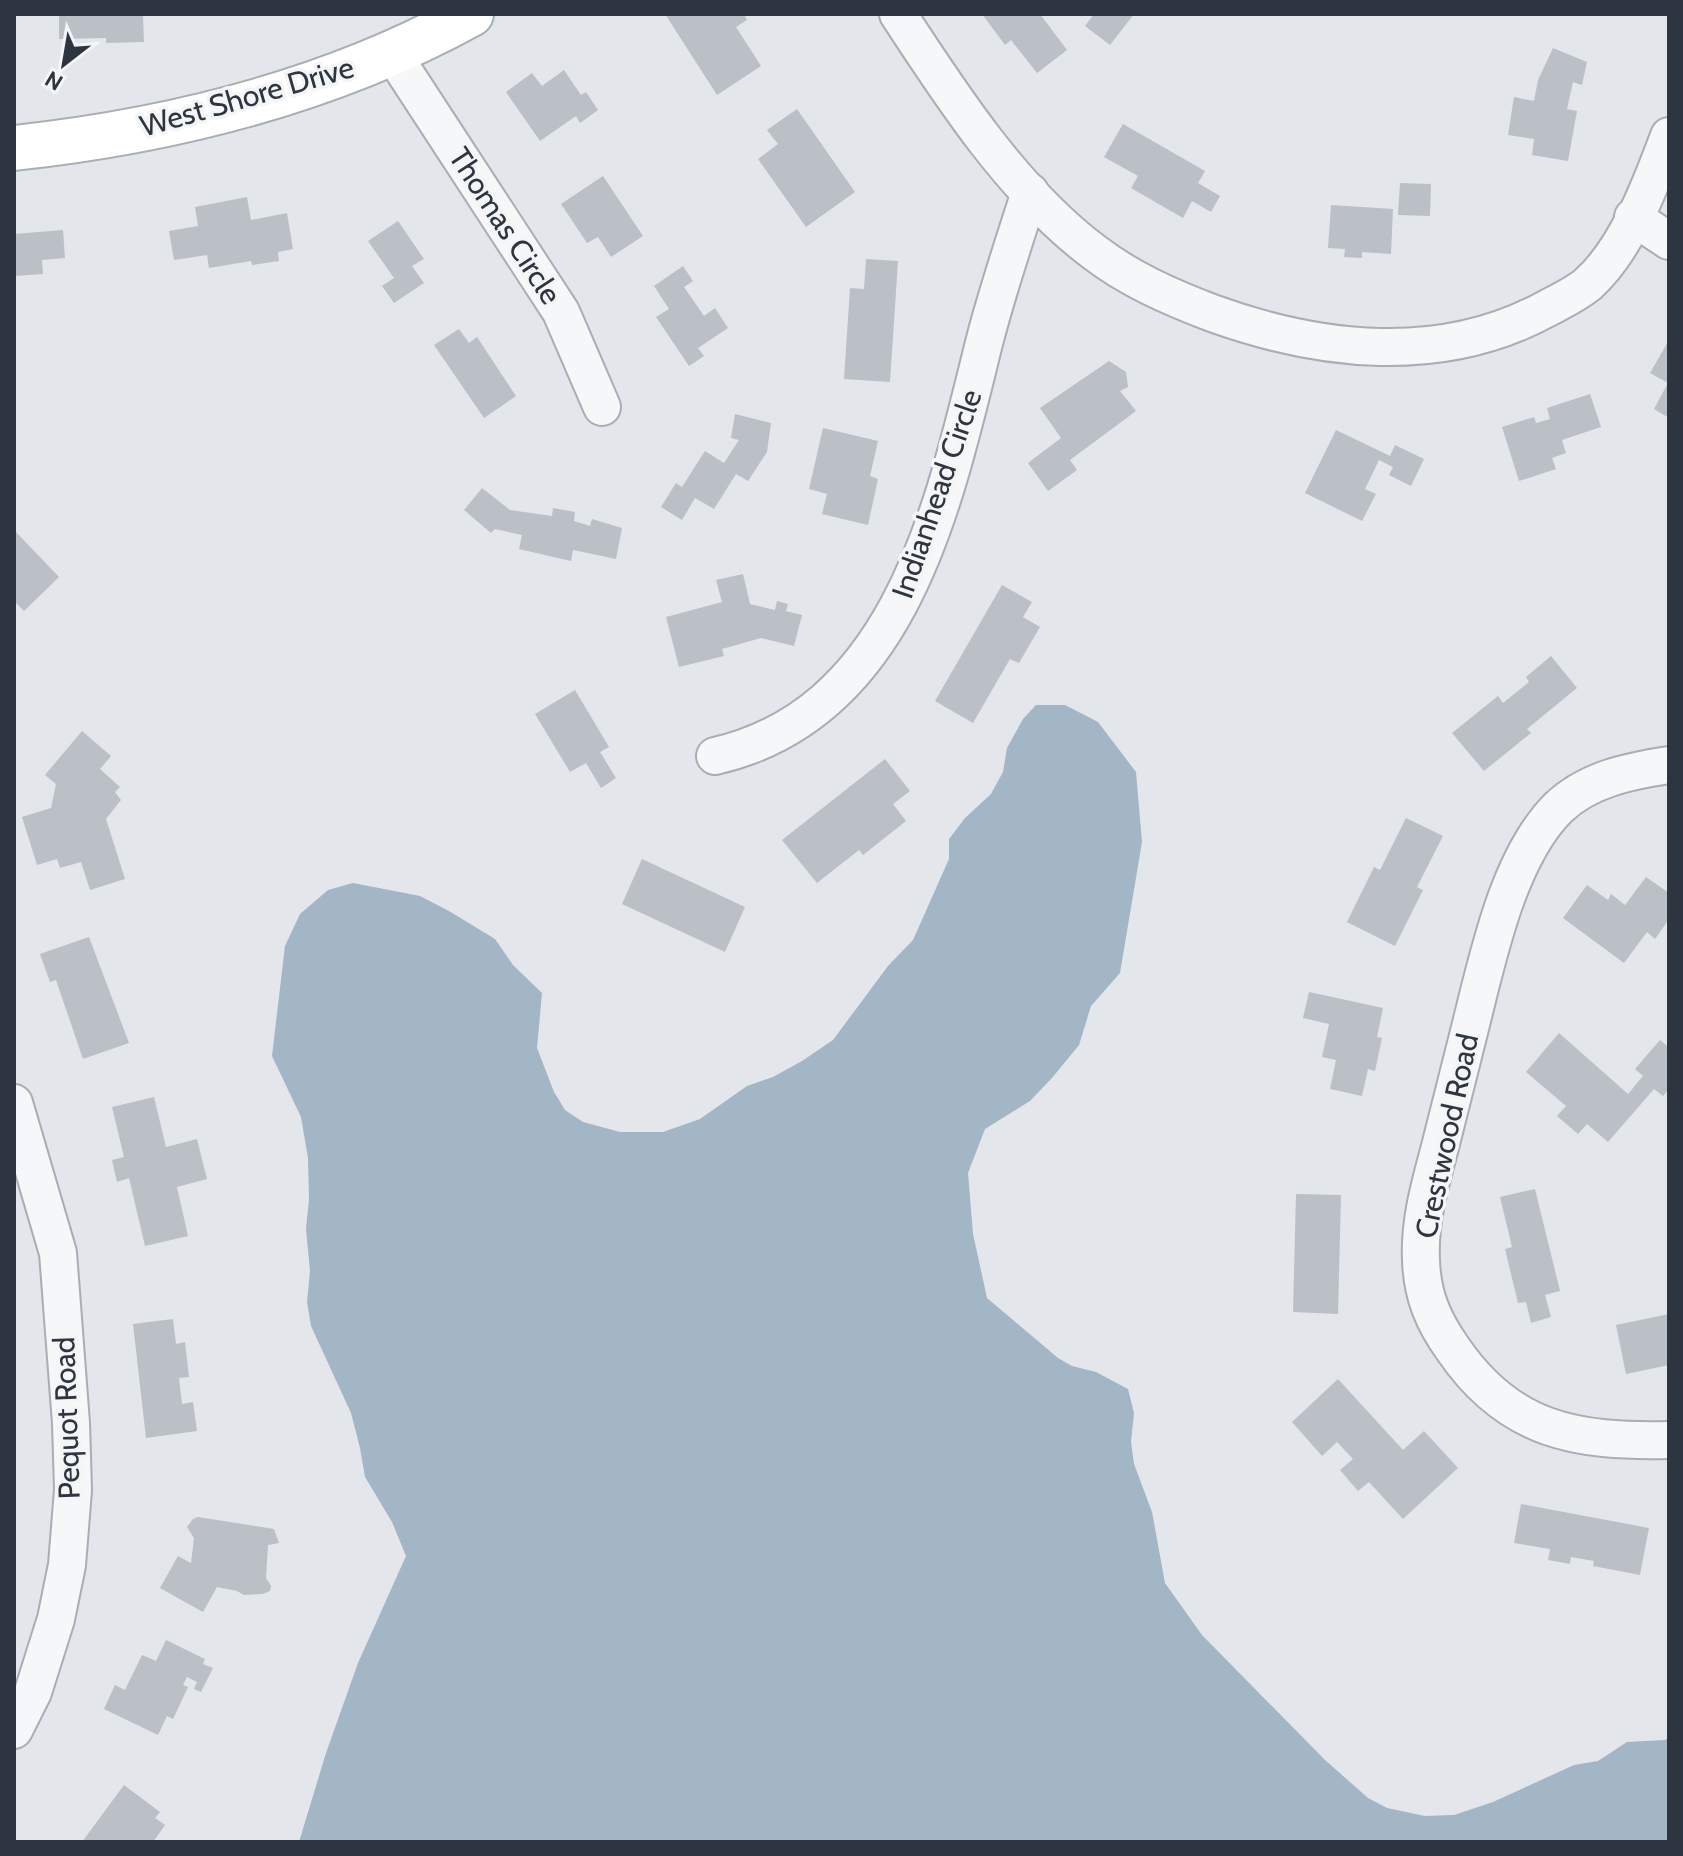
<svg xmlns="http://www.w3.org/2000/svg" width="1683" height="1856" viewBox="0 0 1683 1856" font-family="Cabin,sans-serif">
	<rect width="100%" height="100%" fill="#e3e6ea"/>
	<path fill="#a2b6c5" d="M1036,705H1065L1098,722L1136,772L1142,842L1120,973L1091,1006L1079,1045L1052,1078L1030,1101L985,1129L968,1173L973,1234L987,1298L1058,1358L1072,1366L1096,1372L1128,1389L1134,1413L1131,1442L1134,1464L1152,1512L1165,1583L1202,1635L1325,1760L1368,1798L1387,1808L1425,1816L1454,1815L1493,1802L1574,1765L1598,1761L1627,1742L1665,1740L1669,1737V1842H299L326,1753L358,1663L406,1556L392,1522L365,1477L360,1448L351,1413L311,1326L307,1302L310,1271L306,1229L309,1199L308,1158L301,1117L272,1056L285,946L300,914L328,890L353,883L420,896L449,911L495,939L513,965L542,993L537,1048L554,1092L565,1110L583,1122L620,1132H663L700,1119L747,1086L773,1077L802,1061L833,1040L888,966L913,940L949,859V839L965,818L991,794L1003,772L1007,748L1023,719Z"/>
	<g fill="#bbc0c6">
		<path d="M59,14H143L144,42L106,43V38L59,39Z"/>
		<path d="M665,14H744L747,20L736,27L761,66L717,95Z"/>
		<path d="M982,14H1040L1067,50L1037,73L1011,40L1005,45Z"/>
		<path d="M1094,14H1134L1110,45L1085,26Z"/>
		<path d="M1553,48L1587,62L1582,85L1573,82L1567,109L1577,111L1568,161L1532,155L1534,139L1508,135L1514,97L1534,101L1538,80Z"/>
		<path d="M564,70L581,95L586,92L598,110L580,123L576,116L540,141L506,92L532,73L542,86Z"/>
		<path d="M797,109L855,192L806,227L758,159L778,144L767,130Z"/>
		<path d="M1123,124L1205,171L1198,183L1220,196L1211,212L1192,201L1183,218L1131,188L1138,176L1104,157Z"/>
		<path d="M603,176L643,236L611,257L598,237L587,243L561,204Z"/>
		<path d="M1400,183L1431,184L1430,216L1398,215Z"/>
		<path d="M247,197L251,220L287,213L293,249L278,252L279,261L252,265L251,261L209,268L207,255L174,260L169,231L198,226L195,207Z"/>
		<path d="M1331,205L1393,209L1391,254L1362,252V258L1344,257L1345,249L1328,248Z"/>
		<path d="M398,221L424,259L412,266L424,283L394,303L382,286L394,278L368,241Z"/>
		<path d="M63,230L65,258L42,260L43,274L14,276V234Z"/>
		<path d="M866,259L898,261L890,382L844,379L850,288L864,289Z"/>
		<path d="M683,266L693,281L684,287L704,316L715,308L728,328L698,348L704,356L689,366L656,317L669,309L654,286Z"/>
		<path d="M459,329L469,343L477,337L516,396L484,418L434,345Z"/>
		<path d="M1669,340V418L1654,409L1668,383L1650,373Z"/>
		<path d="M1109,361L1126,372L1128,387L1120,391L1136,411L1070,460L1077,470L1048,491L1028,463L1061,438L1040,408Z"/>
		<path d="M1590,394L1601,427L1562,440L1566,453L1552,458L1556,469L1519,481L1502,427L1534,417L1536,423L1550,419L1547,408Z"/>
		<path d="M735,414L771,423L767,452L748,481L736,474L714,509L695,498L682,520L661,507L676,483L682,487L705,451L724,463L739,440L731,438Z"/>
		<path d="M823,428L878,441L870,476L878,479L868,525L822,514L827,494L809,489Z"/>
		<path d="M1336,430L1390,456L1395,445L1424,459L1411,486L1389,475L1393,467L1379,460L1365,489L1376,494L1362,521L1305,493Z"/>
		<path d="M482,488L510,510L552,516L553,508L575,512L574,521L590,526L592,519L622,528L616,559L573,550L571,561L519,549L522,535L495,529L491,533L464,510Z"/>
		<path d="M14,530L59,577L24,611L14,601Z"/>
		<path d="M743,574L750,604L775,610L777,601L788,604L786,611L802,615L794,646L761,638L722,649L724,656L679,667L666,617L722,602L716,580Z"/>
		<path d="M1002,585L1032,602L1023,617L1040,627L1019,663L1010,659L973,723L935,701Z"/>
		<path d="M1551,656L1577,688L1527,729L1531,733L1484,771L1452,733L1498,696L1503,703L1529,682L1526,677Z"/>
		<path d="M575,690L609,747L600,752L616,778L601,788L586,763L570,772L535,714Z"/>
		<path d="M82,731L111,756L100,769L120,787L115,792L121,800L106,819L125,879L90,890L81,862L60,868L57,859L37,865L22,817L51,808L56,784L45,775Z"/>
		<path d="M885,759L910,791L893,804L906,821L863,855L859,850L817,883L782,840Z"/>
		<path d="M1406,818L1443,836L1417,887L1423,890L1395,946L1347,922L1374,867L1380,870Z"/>
		<path d="M642,859L745,907L725,952L622,904Z"/>
		<path d="M1646,877L1669,893V919L1655,939L1647,932L1624,963L1563,918L1587,885L1608,900L1611,894L1625,905Z"/>
		<path d="M89,937L129,1043L83,1059L56,980L50,982L40,954Z"/>
		<path d="M1309,992L1383,1008L1377,1037L1382,1038L1375,1071L1368,1069L1362,1096L1330,1089L1336,1060L1322,1057L1329,1024L1303,1018Z"/>
		<path d="M1559,1033L1628,1094L1643,1076L1635,1069L1660,1040L1669,1048V1089L1663,1096L1654,1089L1608,1142L1587,1124L1578,1134L1557,1116L1566,1106L1526,1072Z"/>
		<path d="M154,1097L166,1147L197,1139L207,1179L177,1187L188,1236L145,1246L129,1178L117,1182L112,1160L124,1157L112,1107Z"/>
		<path d="M1535,1189L1560,1291L1545,1295L1551,1317L1531,1323L1526,1302L1518,1303L1505,1249L1512,1247L1500,1197Z"/>
		<path d="M1296,1194L1341,1195L1338,1314L1293,1312Z"/>
		<path d="M1669,1314V1365L1626,1374L1616,1325Z"/>
		<path d="M173,1319L176,1344L185,1342L189,1377L179,1378L182,1404L193,1402L197,1431L146,1438L133,1324Z"/>
		<path d="M1338,1379L1403,1450L1424,1431L1458,1468L1403,1519L1369,1482L1358,1491L1340,1470L1353,1459L1337,1442L1322,1456L1292,1422Z"/>
		<path d="M1521,1504L1649,1528L1640,1575L1593,1566L1594,1561L1571,1557L1570,1564L1548,1560L1550,1549L1514,1543Z"/>
		<path d="M198,1517L274,1529L279,1543L268,1545L266,1578L271,1586L270,1591L263,1594L244,1595L237,1591L217,1587L203,1612L160,1588L178,1556L191,1563L194,1538L187,1527L193,1519Z"/>
		<path d="M166,1640L205,1659L203,1664L213,1668L201,1692L194,1689L197,1682L187,1677L183,1685L188,1687L173,1719L167,1716L158,1735L104,1709L115,1685L125,1690L142,1655L156,1661Z"/>
		<path d="M124,1785L160,1812L155,1818L165,1825L153,1842H82Z"/>
	</g>
	<g fill="none" stroke-linecap="round" stroke-linejoin="round">
		<defs>
			<g id="street">
				<path d="M898,14C952,97 1014,192 1094,252C1129,279 1170,297 1212,313C1320,352 1441,366 1546,309C1561,301 1576,294 1588,284C1627,249 1651,184 1669,136"/>
				<path d="M392,53L561,312L602,407"/>
				<path d="M1633,217L1669,241"/>
				<path d="M715,756C902,713 944,503 984,343C997,292 1014,242 1030,192"/>
				<path d="M1669,765C1630,771 1588,779 1558,808C1506,860 1486,966 1468,1036C1459,1073 1449,1110 1440,1147C1430,1184 1419,1222 1421,1260C1422,1295 1433,1321 1453,1349C1509,1431 1576,1442 1669,1440"/>
				<path d="M14,1103L58,1253L71,1423L73,1490L67,1565L56,1619L33,1692L14,1730"/>
			</g>
			<path id="secondary" d="M14,148C172,131 331,91 471,14"/>
		</defs>
		<use href="#street" stroke="#a9adb4" stroke-width="40"/>
		<use href="#secondary" stroke="#a9adb4" stroke-width="48"/>
		<use href="#street" stroke="#f5f7f8" stroke-width="36"/>
		<use href="#secondary" stroke="#fff" stroke-width="44"/>
	</g>
	<g text-anchor="middle" stroke-width="7" stroke-linejoin="round" paint-order="stroke">
		<g font-size="30" fill="#2d3540" stroke="#f3f5f7">
			<text transform="translate(247 97) rotate(-16)" y="10">West Shore Drive</text>
			<text transform="translate(505 226) rotate(57)" y="10">Thomas Circle</text>
			<text transform="translate(937 494) rotate(-71)" y="10">Indianhead Circle</text>
			<text transform="translate(1447 1136) rotate(-78)" y="10">Crestwood Road</text>
			<text transform="translate(67 1418) rotate(-92)" y="10">Pequot Road</text>
		</g>
	</g>
	<rect width="1683" height="1856" fill="none" stroke="#2d3540" stroke-width="32"/>
	<g transform="translate(64 64) rotate(211)" stroke="#f3f5f7" stroke-width="6" paint-order="stroke">
	<path d="M0-6L14 30L0 20L-14 30Z" fill="#2d3540"/>
	<text y="-12" font-size="22" font-weight="bold" text-anchor="middle" fill="#2d3540">N</text>
	</g>
</svg>
